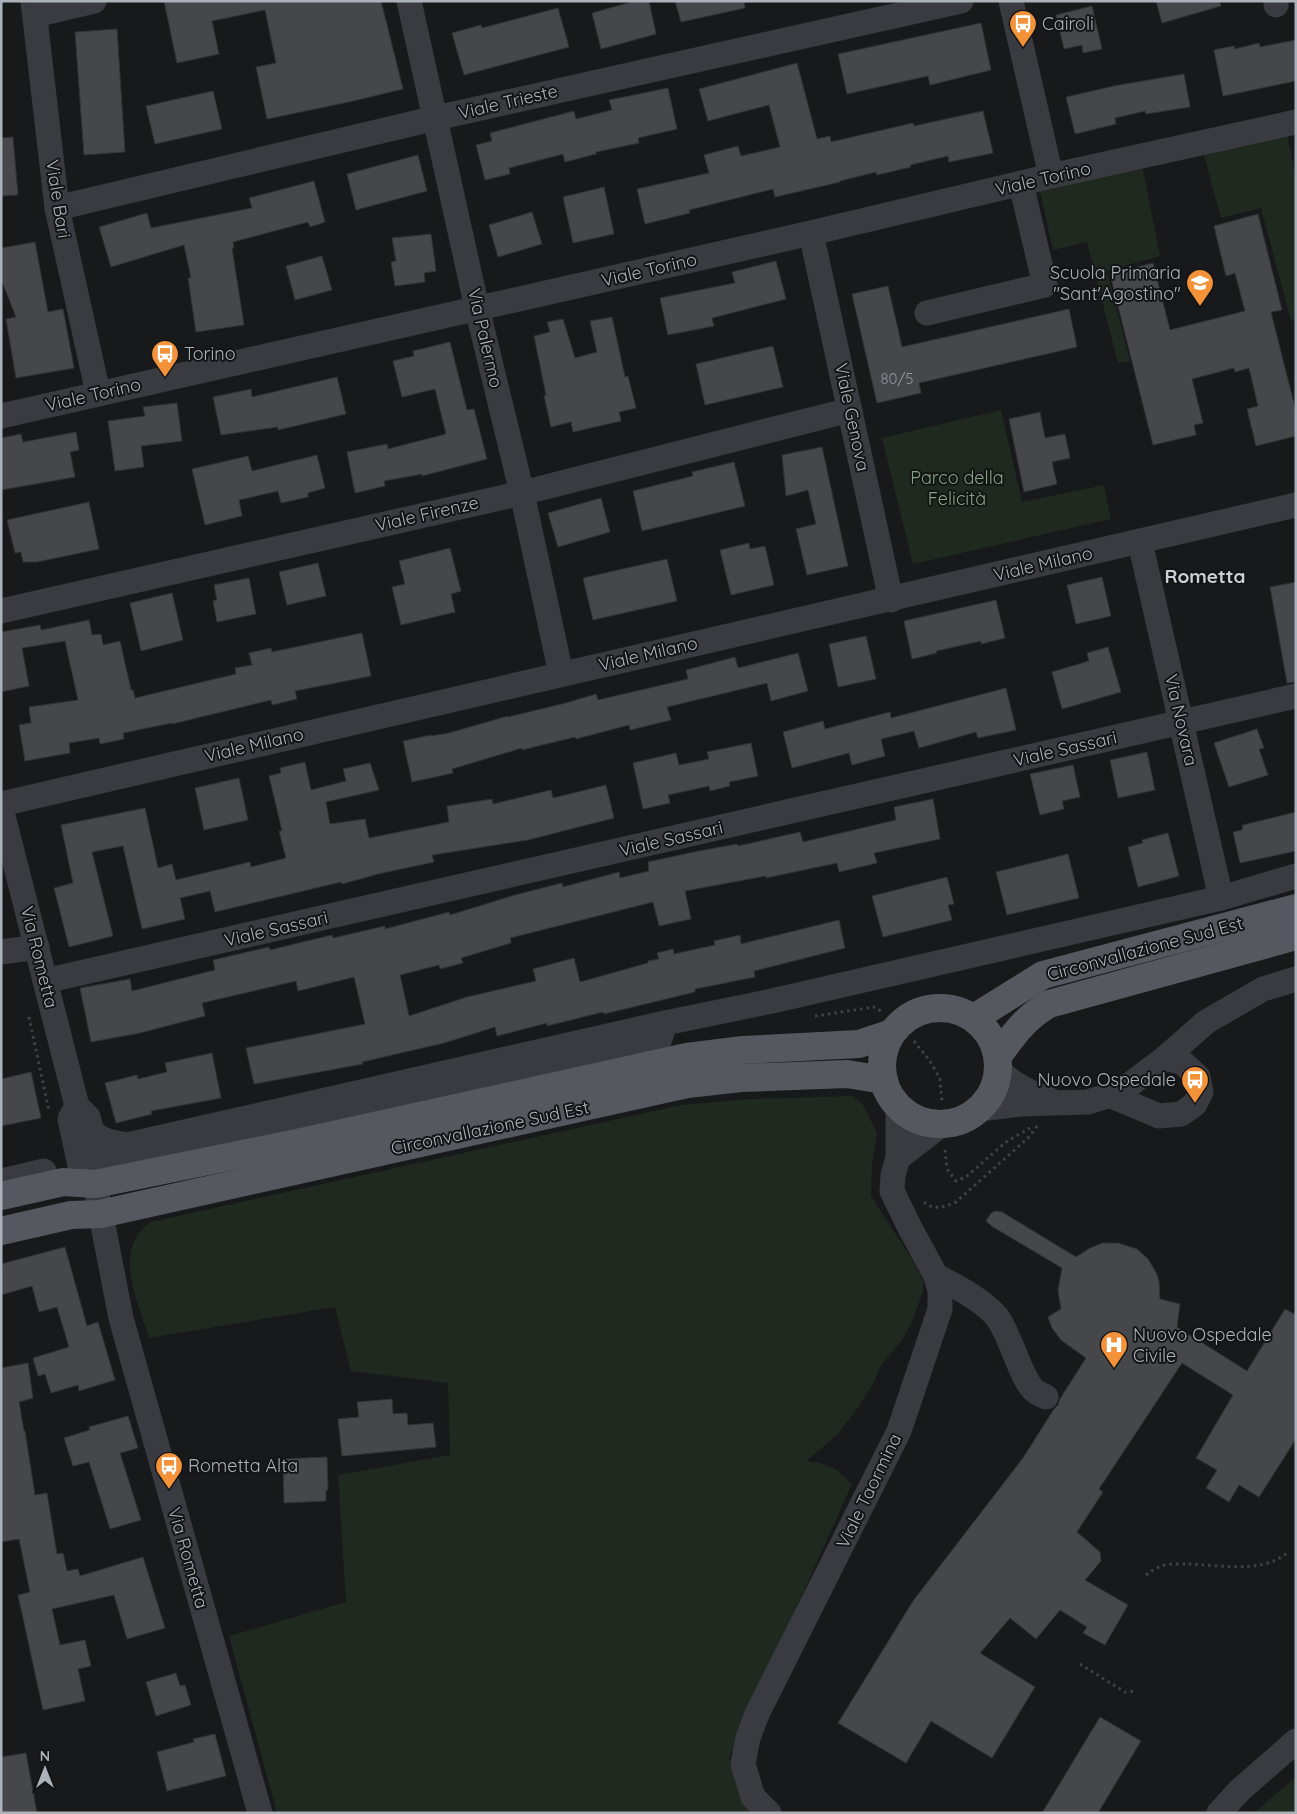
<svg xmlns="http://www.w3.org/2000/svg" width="1297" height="1814" viewBox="0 0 1297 1814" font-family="Quicksand,sans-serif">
	<rect width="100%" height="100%" fill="#18191a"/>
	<g fill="#202920">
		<path d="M1287,135L1296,177V320L1291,321L1261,208L1221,218L1203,152Z"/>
		<path d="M1142,165L1160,256L1107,271L1130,361L1118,363L1087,242L1053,250L1039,187Z"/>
		<path d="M1001,410L1022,502L1104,485L1111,519L913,564L882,438Z"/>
		<path d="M853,1096L863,1105L877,1133L872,1164L871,1196L913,1261L923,1280V1292L911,1324L902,1340L880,1367L874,1382L860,1405L837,1435L806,1461L821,1463L837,1470L852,1484L729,1758L742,1799L755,1813H277L229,1636L346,1602L338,1475L450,1455L448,1383L351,1371L335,1307L149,1338C138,1301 111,1249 151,1222L681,1105L749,1099Z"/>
		<path d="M1296,1777V1813H1254Z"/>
	</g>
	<g fill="#45474a" stroke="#323336">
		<path d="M164,1H381L403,89L349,102L267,119L256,67L276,63L265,10L212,21L219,54L177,63Z"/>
		<path d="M635,1H649L656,34L601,49L592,13Z"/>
		<path d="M675,1H744L745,8L681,22Z"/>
		<path d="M1156,1H1220L1221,6L1162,23Z"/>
		<path d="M1092,6L1102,49L1083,53L1082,45L1064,49L1056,15Z"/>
		<path d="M558,8L569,47L464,75L452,33L481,25L482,28Z"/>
		<path d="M981,23L991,70L930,85L928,76L847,94L838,54Z"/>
		<path d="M117,29L125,152L84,155L75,32Z"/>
		<path d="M1296,40V81L1223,96L1214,50L1234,46L1235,49L1259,43L1260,47Z"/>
		<path d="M797,63L817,139L830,136L831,142L913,123L914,126L983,111L993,153L949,162L948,156L910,165L911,167L877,175L876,172L840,181V182L775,197L773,189L689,210L690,213L645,224L637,189L709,173L704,155L738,146L741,156L780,147L769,105L708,121L699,89Z"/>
		<path d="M1184,74L1190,107L1146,114L1145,111L1115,118L1116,124L1075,134L1066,97L1114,86Z"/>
		<path d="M668,88L677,129L638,138L639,143L596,152V154L565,162L563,154L509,168L510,174L485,180L476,145L492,141L490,133L574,111L576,119L612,110L609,100Z"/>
		<path d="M213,91L222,129L155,144L146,106Z"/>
		<path d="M13,137L18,195L1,196V138Z"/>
		<path d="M418,155L427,191L356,210L347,174Z"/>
		<path d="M314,181L325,222L310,227L308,222L233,242L234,248H232L244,325L196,332L188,278H191L184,245L111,267L99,227L147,213L151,228L252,208L249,198Z"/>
		<path d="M604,187L614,234L573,243L563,197Z"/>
		<path d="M532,212L542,244L498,257L489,225Z"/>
		<path d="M1258,214L1282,310L1271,312L1296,412V436L1256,446L1247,409L1258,406L1249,368L1235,372L1234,368L1192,379L1203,423L1194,425L1196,435L1153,445L1110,274L1153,263L1170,330L1245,311L1235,273L1226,276L1214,226Z"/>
		<path d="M431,234L436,271L424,273L425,282L395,286L391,262L396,261L392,238Z"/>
		<path d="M35,242L48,312L63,309L74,368L16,378L6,319L16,317L1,279V248Z"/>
		<path d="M322,256L332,290L295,300L286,266Z"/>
		<path d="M776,261L786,299L712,318L714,326L668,335L660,298L735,283L732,272Z"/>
		<path d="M888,286L902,347L1069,309L1077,347L919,383L921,393L877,403L852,294Z"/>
		<path d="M612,317L625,377L628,376L636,408L619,412L621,421L573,432L571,422L551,427L544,396L546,395L534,336L550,332L547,322L563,319L575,358L597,352L590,321Z"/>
		<path d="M450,342L467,410L474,409L487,459L422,476V474L384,481L385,486L355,493L347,452L387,444L388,449L446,434L435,389L402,397L393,361L414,356L413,351Z"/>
		<path d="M773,346L783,387L705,405L696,364Z"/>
		<path d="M337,377L346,414L278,430V427L221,435L213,397L251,389L252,397Z"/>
		<path d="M177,403L182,441L141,446L144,467L115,471L108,421L145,416L143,407Z"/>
		<path d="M1040,412L1045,438L1065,434L1070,458L1052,462L1057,484L1024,492L1009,419Z"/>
		<path d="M76,432L79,450L70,452L75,477L1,490V438L21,434L23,442Z"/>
		<path d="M822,447L848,566L807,575L796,529L816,524L808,490L786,496L782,455Z"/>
		<path d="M317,455L325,488L308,493V497L281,503L278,491L239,500L242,516L205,525L192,469L248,456L252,471Z"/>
		<path d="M734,462L745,506L642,531L633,491L693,476L692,472Z"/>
		<path d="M601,498L610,532L558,547L548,513Z"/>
		<path d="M89,502L99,549L37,562H23L21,552L15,553L7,520Z"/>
		<path d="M749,543L750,549L765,546L774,585L731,595L720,550Z"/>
		<path d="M450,548L461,591L451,594L455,612L401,625L392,587L405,584L399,561Z"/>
		<path d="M667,559L677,601L593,620L583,578Z"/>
		<path d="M318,563L326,596L287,605L279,572Z"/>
		<path d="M1102,577L1111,616L1076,624L1067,585Z"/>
		<path d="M249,578L256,614L217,622L213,601L217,600L214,585Z"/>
		<path d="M1296,582V682L1287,683L1270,587Z"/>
		<path d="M172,593L183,640L141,651L130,603Z"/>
		<path d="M996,600L1005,638L981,644V641L936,651L937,653L912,659L904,621Z"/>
		<path d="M89,620L92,635L101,634L103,645L120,641L131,690H133L135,698L236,674L235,668L252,665L249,653L271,648L272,652L362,633L371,676L295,691L297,699L272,705L271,700L172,724V723L123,733L124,739L100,744L99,738L69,743L70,753L25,761L19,725L31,723L29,707L78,700L65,641L22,648L29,686L1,692V632L40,625L41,630Z"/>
		<path d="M866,636L876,679L838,687L829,644Z"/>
		<path d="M1108,647L1121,692L1062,709L1052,672L1089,661L1087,653Z"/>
		<path d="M798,653L808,691L771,701L767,683L667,707L671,720L630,730L629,725L576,739L575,737L522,750V748L452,769L453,773L412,782L403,741L431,735V736L449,733L508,716V717L566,703L596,694L598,700L688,679L686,670L735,657L738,668Z"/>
		<path d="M1006,688L1016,730L978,738L976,732L919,748L914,731L881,739L885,756L852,765L849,753L792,768L783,732L823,721L825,729L890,712L891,718Z"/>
		<path d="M1257,729L1264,748L1259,749L1268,775L1229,787L1214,743Z"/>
		<path d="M751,743L758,776L729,782L730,786L710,791L709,786L668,795L670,803L643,809L633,763L676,753L679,765L709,759L707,752Z"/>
		<path d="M1147,752L1155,790L1118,798L1110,760Z"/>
		<path d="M305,762L311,790L346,781L343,769L370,763L379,790L326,802L330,824L365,819L369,838L449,822L447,806L492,799L493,804L551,790L553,798L606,785L614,818L528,840L432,855L434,862L378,874L342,884L341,882L215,912L210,891L180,898L185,919L142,929L123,846L92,852L113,936L69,947L54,888L73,883L61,825L145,808L158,868L172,864L176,880L250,862L251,867L286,858L279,831H282L269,776L281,773L280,768Z"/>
		<path d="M1073,765L1080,797L1062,801L1064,809L1040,815L1030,774Z"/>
		<path d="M239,778L248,820L204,830L195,788Z"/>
		<path d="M933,799L940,839L874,853L877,863L839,872L837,863L766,878V876L685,891L691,919L659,926L653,902L510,938L511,943L461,958L463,963L440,969L439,965L400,975L409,1016L467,997L536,981L533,969L574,958L580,982L648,963V961L659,959L657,953L673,949L674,954L715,945L714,941L740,935L741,944L839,920L845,948L754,971L755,977L695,989V992L604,1014L603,1012L547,1026V1023L497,1036L495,1027L444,1043L362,1062L363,1064L254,1084L246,1048L365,1024L354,977L298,991L296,981L202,1003L205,1016L140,1033L91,1042L80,988L130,979L132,991L215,970L213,960L269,947L270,950L332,935L333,938L385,926V929L449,912L450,915L515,895L562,883L563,887L619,872L620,878L649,871L648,862L699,851L737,844L738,846L800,832L803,842L896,820L894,807Z"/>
		<path d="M1296,812V851L1240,863L1233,832L1242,830L1243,825Z"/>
		<path d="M1168,833L1179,876L1138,887L1128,847L1143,843L1142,840Z"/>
		<path d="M1068,854L1079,898L1007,915L996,872Z"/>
		<path d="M947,877L954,904L948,905L952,920L883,937L872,896Z"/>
		<path d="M212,1053L221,1098L151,1111L152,1114L116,1123L105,1083L137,1075L138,1079L167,1072L165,1063Z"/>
		<path d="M31,1072L41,1118L1,1126V1079Z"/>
		<path d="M996,1211L1002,1212L1076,1257L1090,1248L1103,1243H1118L1137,1249L1148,1259L1156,1272L1159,1281L1160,1299L1180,1304L1177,1327L1247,1371L1285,1309L1296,1315V1439L1259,1497L1239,1485L1229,1502L1206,1488L1217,1470L1196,1458L1233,1395L1182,1363L1099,1489L1103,1492L1077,1532L1100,1552L1101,1561L1085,1580L1128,1605L1105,1645L1083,1633L1087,1627L1060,1610L1036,1639L1010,1618L980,1653L1035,1687L992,1758L931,1721L906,1763L838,1723L913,1601L1023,1458L1054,1409L1058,1405L1060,1399L1086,1358L1061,1340L1052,1328L1048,1317L1061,1309L1058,1290L1062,1268L993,1227L986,1221L991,1213Z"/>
		<path d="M65,1247L87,1326L98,1322L115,1380L79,1391L78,1385L51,1393L45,1374L38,1376L33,1358L69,1347L57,1307L39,1312L32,1286L1,1295V1264Z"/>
		<path d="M28,1363L33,1398L19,1402L24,1431H25L35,1495L47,1493L57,1554L63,1553L67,1571L78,1569L80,1576L143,1557L165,1628L127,1639L114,1595L52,1609L60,1645L85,1640L91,1666L78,1669L85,1701L43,1710L18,1595L30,1592L19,1539L1,1542V1368Z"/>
		<path d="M392,1399L393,1414L407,1413L408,1425L433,1423L436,1447L342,1456L338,1419L359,1417L357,1402Z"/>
		<path d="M128,1416L138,1448L120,1453L141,1520L110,1529L89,1462L73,1466L64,1438L90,1430L89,1427Z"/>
		<path d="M327,1457L328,1490H326V1501L284,1503L283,1459Z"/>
		<path d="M176,1673L180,1686L185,1685L191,1705L156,1716L146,1682Z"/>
		<path d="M1100,1717L1141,1741L1098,1813H1042Z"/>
		<path d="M215,1734L226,1776L167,1791L157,1752L194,1742L193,1739Z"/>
		<path d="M26,1753L37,1813H1V1757Z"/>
	</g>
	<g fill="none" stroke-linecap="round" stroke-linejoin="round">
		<g stroke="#3f4347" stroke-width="3" stroke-dasharray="2.5 4" stroke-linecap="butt">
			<path d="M815,1016L874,1007L881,1011"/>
			<path d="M29,1017L49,1111"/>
			<path d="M914,1041L930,1061L940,1079L942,1102"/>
			<path d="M945,1150L947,1169L956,1181L966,1177L1006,1142L1030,1128"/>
			<path d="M924,1202C934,1211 944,1207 956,1202L1029,1137L1038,1125"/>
			<path d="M1146,1575C1150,1572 1154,1569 1159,1567C1168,1563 1180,1564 1189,1564C1221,1565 1261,1574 1287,1553"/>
			<path d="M1080,1664L1125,1692L1137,1691"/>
		</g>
		<g stroke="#393b40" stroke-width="25">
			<path d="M33,1L57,208L98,393"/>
			<path d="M409,1L477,308L522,493L561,674"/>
			<path d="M1011,1L1051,176"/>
			<path d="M1276,1V5"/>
			<path d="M35,15L94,1"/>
			<path d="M57,208L436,118L961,1"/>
			<path d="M811,233L891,600"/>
			<path d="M927,313L1045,285L1021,184"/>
			<path d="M1,416L811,233L1051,176L1296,122"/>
			<path d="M1140,542L1221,898"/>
			<path d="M1,611L522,493L850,410"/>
			<path d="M1,804C433,703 865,606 1296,505"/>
			<path d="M1,808L77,1106L88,1117L102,1169L95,1184L121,1318L260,1813"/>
			<path d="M1,952L37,947"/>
			<path d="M45,981L1296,696"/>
			<path d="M546,1070L658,1045L665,1023L772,1001L1221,898L1296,876"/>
			<path d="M999,1071C1014,1085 1030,1093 1050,1100"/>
			<path d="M1109,1095L1159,1116L1181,1114L1195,1104L1201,1092L1198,1077L1183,1063L1165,1058"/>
			<path d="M898,1105V1158L942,1124"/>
			<path d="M77,1106L70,1119L81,1170L95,1184"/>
			<path d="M979,1109L1022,1104L1088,1102L1120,1092L1165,1058L1206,1022L1263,989L1296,979"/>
			<path d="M92,1133L107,1141L127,1145L665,1023"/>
			<path d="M102,1169L546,1070L558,1079"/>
			<path d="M1,1181L44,1171"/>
			<path d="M936,1276C956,1286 983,1300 997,1317C1011,1335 1021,1381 1036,1392C1039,1394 1043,1395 1046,1397"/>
			<path d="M769,1813L753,1797L743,1764L748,1738L757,1714L899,1431L940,1309V1291L936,1276L910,1228L892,1191L893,1175L898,1158"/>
			<path d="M1219,1813L1240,1790L1296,1741"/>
		</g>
		<g stroke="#55595f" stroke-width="28">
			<circle cx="940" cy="1066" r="58"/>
			<path d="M974,1018L1043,975L1296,908"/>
			<path d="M998,1056C1014,1034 1025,1018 1049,1004L1296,936"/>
			<path d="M1,1196L63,1182L95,1184L297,1143L687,1057L743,1050L859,1044L892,1033"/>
			<path d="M1,1231L71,1215L100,1214L687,1084L741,1078L847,1074L884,1080"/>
		</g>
	</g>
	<defs>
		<symbol id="bus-pin" viewBox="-11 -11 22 30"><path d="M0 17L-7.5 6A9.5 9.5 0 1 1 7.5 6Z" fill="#f39238" stroke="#131416"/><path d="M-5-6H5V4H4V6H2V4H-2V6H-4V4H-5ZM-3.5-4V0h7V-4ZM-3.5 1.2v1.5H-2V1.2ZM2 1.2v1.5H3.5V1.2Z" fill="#fff"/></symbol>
		<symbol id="school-pin" viewBox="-11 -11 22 30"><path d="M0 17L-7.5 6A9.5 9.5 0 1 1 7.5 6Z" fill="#f39238" stroke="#131416"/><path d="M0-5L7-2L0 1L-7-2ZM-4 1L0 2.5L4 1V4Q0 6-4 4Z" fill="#fff"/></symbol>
		<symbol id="hospital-pin" viewBox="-11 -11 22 30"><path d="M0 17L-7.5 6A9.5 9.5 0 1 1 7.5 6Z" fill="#f39238" stroke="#131416"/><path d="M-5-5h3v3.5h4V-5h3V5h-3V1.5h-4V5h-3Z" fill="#fff"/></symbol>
	</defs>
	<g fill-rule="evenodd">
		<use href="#bus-pin" x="1007" y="8" width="32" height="43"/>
		<use href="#school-pin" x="1184" y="267" width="32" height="43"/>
		<use href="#bus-pin" x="149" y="338" width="32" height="43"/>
		<use href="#bus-pin" x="1179" y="1064" width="32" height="43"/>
		<use href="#hospital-pin" x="1098" y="1329" width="32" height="43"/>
		<use href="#bus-pin" x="153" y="1450" width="32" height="43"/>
	</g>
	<g text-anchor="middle" stroke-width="4" stroke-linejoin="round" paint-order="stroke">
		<g font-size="15" fill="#92979e">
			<text x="897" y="384">80/5</text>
		</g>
		<g font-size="18" fill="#abb2ba" stroke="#131416" text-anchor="start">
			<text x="1042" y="30">Cairoli</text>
			<text x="1181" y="279" text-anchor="end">Scuola Primaria<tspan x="1181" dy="21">"Sant'Agostino"</tspan></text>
			<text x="184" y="360">Torino</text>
			<text x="1176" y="1086" text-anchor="end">Nuovo Ospedale</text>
			<text x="1133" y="1341">Nuovo Ospedale<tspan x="1133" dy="21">Civile</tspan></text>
			<text x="188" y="1472">Rometta Alta</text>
		</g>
		<g font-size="18" fill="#abb2ba" stroke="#131416">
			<text transform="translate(508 102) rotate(-13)" y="6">Viale Trieste</text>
			<text transform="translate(1043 179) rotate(-13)" y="6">Viale Torino</text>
			<text transform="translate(58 199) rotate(81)" y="6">Viale Bari</text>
			<text transform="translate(649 270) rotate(-13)" y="6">Viale Torino</text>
			<text transform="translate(485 338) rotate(77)" y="6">Via Palermo</text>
			<text transform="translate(93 395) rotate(-13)" y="6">Viale Torino</text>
			<text transform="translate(852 417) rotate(78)" y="6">Viale Genova</text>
			<text transform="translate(427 514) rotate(-13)" y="6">Viale Firenze</text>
			<text transform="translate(1043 564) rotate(-13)" y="6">Viale Milano</text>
			<text transform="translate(648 654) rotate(-13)" y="6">Viale Milano</text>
			<text transform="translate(1181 720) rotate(77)" y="6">Via Novara</text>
			<text transform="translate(254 745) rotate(-13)" y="6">Viale Milano</text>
			<text transform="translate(1065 749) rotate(-13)" y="6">Viale Sassari</text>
			<text transform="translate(671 839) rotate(-13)" y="6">Viale Sassari</text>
			<text transform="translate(276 929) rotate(-13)" y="6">Viale Sassari</text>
			<text transform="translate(1145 949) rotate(-15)" y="6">Circonvallazione Sud Est</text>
			<text transform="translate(39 957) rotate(76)" y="6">Via Rometta</text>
			<text transform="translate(490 1128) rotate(-12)" y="6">Circonvallazione Sud Est</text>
			<text transform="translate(869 1491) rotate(-64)" y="6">Viale Taormina</text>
			<text transform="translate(188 1558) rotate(74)" y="6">Via Rometta</text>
		</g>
		<g font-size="18" fill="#86a582" stroke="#131416">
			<text x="957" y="484">Parco della<tspan x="957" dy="21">Felicità</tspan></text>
		</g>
		<g font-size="19" font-weight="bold" fill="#ccd0d6" stroke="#131416">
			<text x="1205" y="583">Rometta</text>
		</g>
	</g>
	<rect width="1297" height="1814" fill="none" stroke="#abb2ba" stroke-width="5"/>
	<g transform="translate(45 1769)" stroke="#131416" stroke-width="4" paint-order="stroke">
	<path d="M0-4L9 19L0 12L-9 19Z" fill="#abb2ba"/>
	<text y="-8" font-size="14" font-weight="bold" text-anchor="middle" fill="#abb2ba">N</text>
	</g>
</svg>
